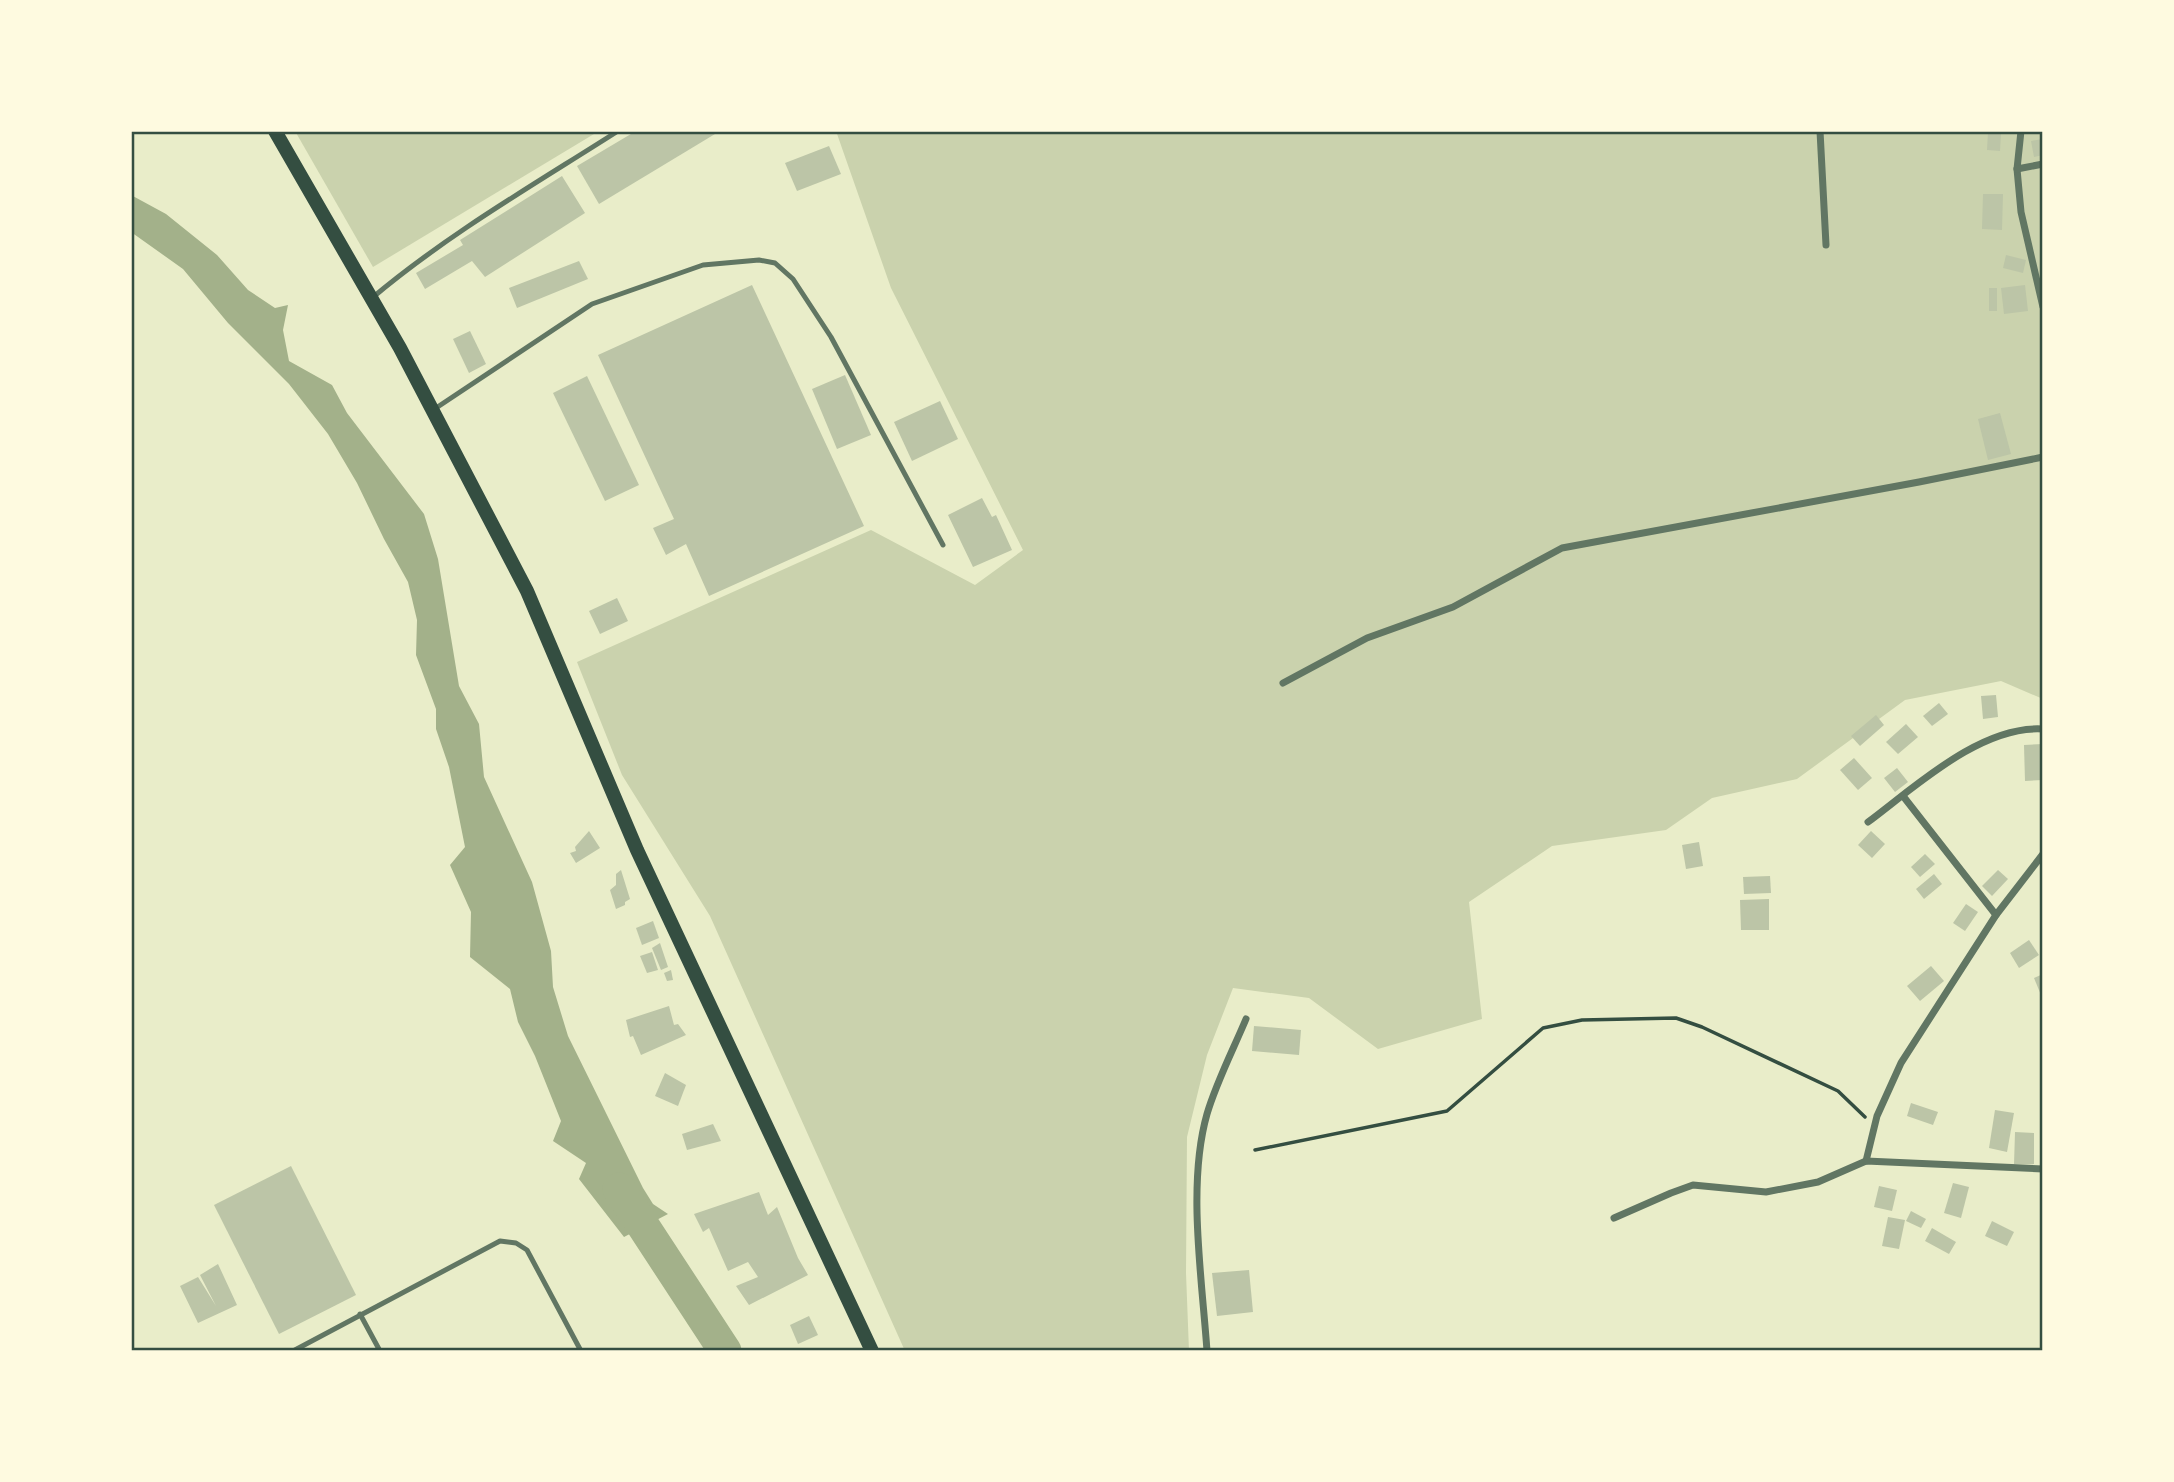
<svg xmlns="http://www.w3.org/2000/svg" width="2174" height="1482" viewBox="0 0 2174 1482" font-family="'Fira Sans',sans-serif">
	<rect width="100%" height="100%" fill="#e9edc9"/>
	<g fill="#cad2ad">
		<path d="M295,131H599L373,267Z"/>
		<path d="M836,131H2043V699L2001,681L1905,700L1797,779L1712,798L1666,830L1552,846L1469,902L1482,1019L1378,1049L1309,998L1233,988L1207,1055L1187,1137L1186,1273L1189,1351H905L710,916L622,775L577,662L871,530L975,585L1023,550L891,288Z"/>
	</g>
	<path fill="#a3b18a" d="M131,195L166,214L217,255L248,290L275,308L288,305L283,330L289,361L332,385L347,413L424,514L438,559L459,686L479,724L484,777L532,882L551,951L553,987L568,1036L643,1188L653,1204L668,1214L624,1237L579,1179L586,1163L553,1141L561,1121L535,1056L518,1022L510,989L470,957L471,912L450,865L465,847L449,767L436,729V709L416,655L417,620L408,582L384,539L357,483L328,434L289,384L228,323L183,269L131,232Z"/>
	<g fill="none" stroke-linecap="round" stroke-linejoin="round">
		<path stroke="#a3b18a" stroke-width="33" d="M619,1189L725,1351"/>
	</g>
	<g fill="#bcc5a7">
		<path d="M636,131H720L599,204L577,166Z"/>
		<path d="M1988,132L2001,133L2000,151L1987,150Z"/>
		<path d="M2043,139V155L2034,157L2031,141Z"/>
		<path d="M829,146L841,174L797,191L785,163Z"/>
		<path d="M562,176L585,213L485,277L472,261L425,289L416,273L463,245L460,240Z"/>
		<path d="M1983,194H2003L2002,230L1982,229Z"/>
		<path d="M2006,255L2026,260L2023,273L2003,268Z"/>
		<path d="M579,261L588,279L517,308L509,288Z"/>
		<path d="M752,285L864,526L709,596L686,544L666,555L653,528L674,519L598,355Z"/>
		<path d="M2025,285L2028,311L2004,314L2001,288Z"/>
		<rect x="1989" y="288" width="8" height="23"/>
		<path d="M470,331L486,364L469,373L453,339Z"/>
		<path d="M845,375L871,435L837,449L812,389Z"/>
		<path d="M587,376L639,485L605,501L553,393Z"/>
		<path d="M940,401L958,439L912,461L894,422Z"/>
		<path d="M2000,413L2011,454L1988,460L1978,419Z"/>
		<path d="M982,498L992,517L996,515L1012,550L973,567L948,515Z"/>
		<path d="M617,598L628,621L600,634L589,611Z"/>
		<path d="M1996,695L1998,717L1983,719L1981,696Z"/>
		<path d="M1939,703L1948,714L1932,726L1923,716Z"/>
		<path d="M1876,715L1884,725L1860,746L1851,736Z"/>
		<path d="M1906,724L1918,737L1898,754L1886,742Z"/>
		<path d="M2043,744V780L2025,781L2024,745Z"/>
		<path d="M1854,758L1872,778L1858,790L1840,770Z"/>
		<path d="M1897,768L1908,782L1895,792L1884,778Z"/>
		<path d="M589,831L600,848L576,863L570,853L576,851L575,847Z"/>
		<path d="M1871,831L1885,844L1872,858L1858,845Z"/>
		<path d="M1699,842L1703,866L1686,869L1682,845Z"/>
		<path d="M1925,854L1935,864L1920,877L1911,867Z"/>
		<path d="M621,870L630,899L625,902V905L616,909L610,890L616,885V874Z"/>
		<path d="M1998,870L2008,879L1992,896L1982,886Z"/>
		<path d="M1934,874L1942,884L1924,899L1916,889Z"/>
		<path d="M1770,876L1771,893L1744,894L1743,877Z"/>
		<path d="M1769,899V930H1741L1740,900Z"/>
		<path d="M1966,904L1978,912L1965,931L1953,923Z"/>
		<path d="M653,921L659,938L642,945L636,928Z"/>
		<path d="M2029,940L2039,955L2019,968L2010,953Z"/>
		<path d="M660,943L668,967L661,970L652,948Z"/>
		<path d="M652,952L658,970L647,973L640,956Z"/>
		<path d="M1931,966L1944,981L1920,1001L1907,986Z"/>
		<path d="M671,970L673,980L667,981L664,973Z"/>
		<path d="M2043,974V994L2041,995L2034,978Z"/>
		<path d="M669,1006L674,1025L678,1024L686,1035L641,1055L633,1036L630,1037L626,1020Z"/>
		<path d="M1254,1026L1301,1030L1299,1055L1252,1051Z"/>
		<path d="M665,1073L686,1085L678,1106L655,1096Z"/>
		<path d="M1911,1103L1938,1112L1933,1125L1907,1116Z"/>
		<path d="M1995,1110L2014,1113L2007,1152L1989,1148Z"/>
		<path d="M713,1124L721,1141L687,1150L682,1134Z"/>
		<path d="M2015,1132L2034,1133V1164H2014Z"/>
		<path d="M291,1166L356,1295L279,1334L214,1205Z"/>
		<path d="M1953,1183L1969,1187L1961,1218L1944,1213Z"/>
		<path d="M1879,1186L1897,1190L1892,1211L1874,1207Z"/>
		<path d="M759,1192L768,1215L777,1207L798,1258L808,1275L749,1305L736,1286L758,1277L748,1262L728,1271L709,1228L703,1232L694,1214Z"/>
		<path d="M1911,1211L1926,1219L1921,1228L1906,1221Z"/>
		<path d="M1888,1217L1905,1220L1899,1249L1882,1246Z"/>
		<path d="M1992,1221L2014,1232L2007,1246L1985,1236Z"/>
		<path d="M1932,1228L1956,1242L1949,1254L1925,1241Z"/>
		<path d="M218,1264L237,1305L198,1323L180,1286L198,1277L216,1306L200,1275Z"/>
		<path d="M1249,1270L1253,1312L1217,1316L1212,1273Z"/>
		<path d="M809,1316L818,1335L798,1344L790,1325Z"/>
	</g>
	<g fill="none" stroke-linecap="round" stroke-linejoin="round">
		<path stroke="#344e41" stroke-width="3.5" d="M1255,1150L1447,1111L1543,1028L1582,1020L1676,1018L1702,1027L1838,1091L1865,1117"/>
		<g stroke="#617663" stroke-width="5">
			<path d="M372,298C448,234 535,184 618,131"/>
			<path d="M433,410L592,304L703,265L759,260L775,263L793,279L831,337L943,545"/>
			<path d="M360,1314L380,1351"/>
			<path d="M293,1351L500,1241L516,1243L527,1250L581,1351"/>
		</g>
		<g stroke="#617663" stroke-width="7">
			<path d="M1820,131L1826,245"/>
			<path d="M2021,131L2017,169L2021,212L2043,307"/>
			<path d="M2017,169L2043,164"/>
			<path d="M1283,683L1367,638L1453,607L1562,548L1919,482L2043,457"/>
			<path d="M1903,796L1996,915"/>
			<path d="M1868,822C1915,787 1981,725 2043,729"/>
			<path d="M1866,1161L1877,1116L1901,1063L1996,915L2043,854"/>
			<path d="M1614,1218L1671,1193L1693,1185L1766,1192L1818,1182L1866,1161L2043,1169"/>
			<path d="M1207,1351C1202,1278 1187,1184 1207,1114C1216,1083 1233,1050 1246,1019"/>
		</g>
		<path stroke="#344e41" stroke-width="14" d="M275,131L400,348L527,591L637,850L872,1351"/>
	</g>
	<rect width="2174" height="1482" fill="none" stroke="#fefae0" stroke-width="266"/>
	<rect x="133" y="133" width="1908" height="1216" fill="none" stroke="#344e41" stroke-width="2.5"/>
</svg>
